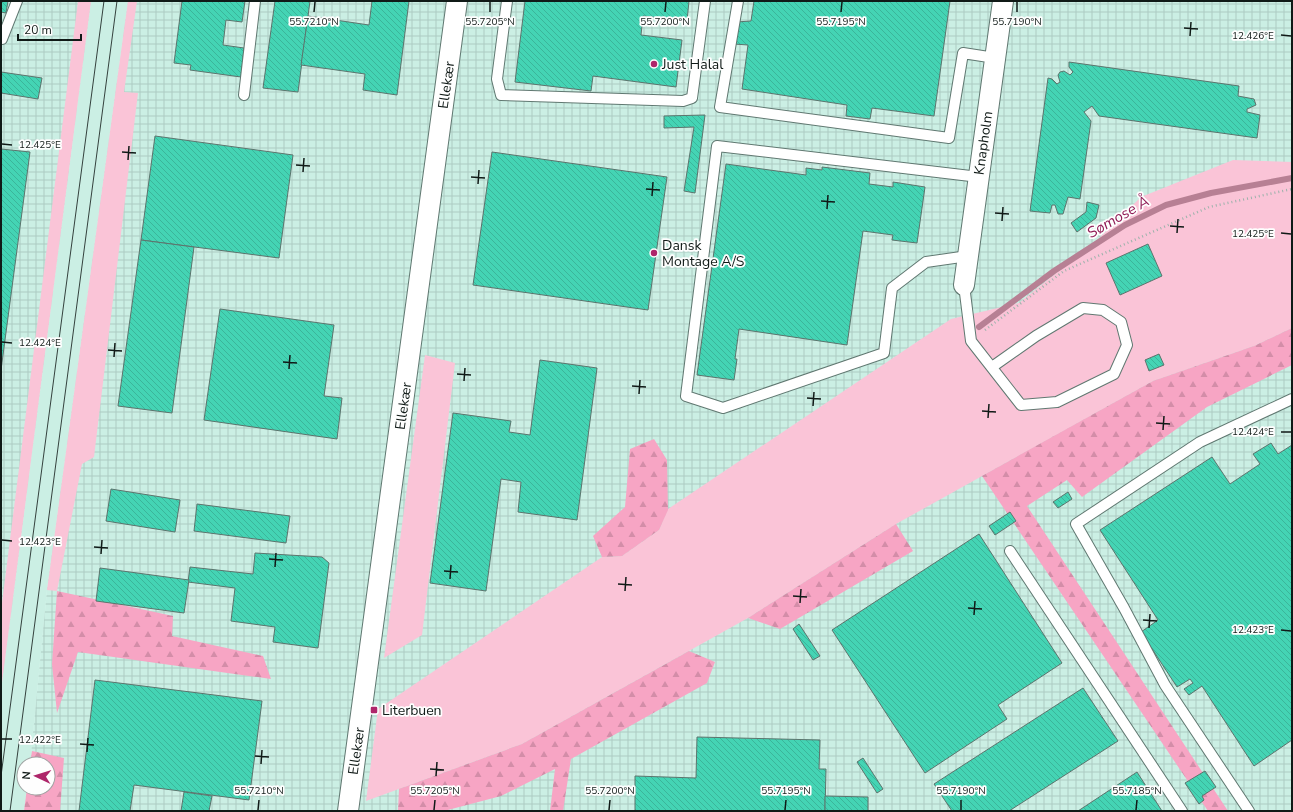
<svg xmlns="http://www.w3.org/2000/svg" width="1293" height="812" viewBox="0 0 1293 812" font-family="'Nunito Sans',sans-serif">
	<defs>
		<pattern id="industrial-grid" width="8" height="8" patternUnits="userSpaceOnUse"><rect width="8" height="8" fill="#cbefe4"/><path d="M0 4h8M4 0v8" fill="none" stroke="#adccc3"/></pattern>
		<pattern id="forest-firs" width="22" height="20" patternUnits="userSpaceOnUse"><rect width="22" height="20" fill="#f7a5c4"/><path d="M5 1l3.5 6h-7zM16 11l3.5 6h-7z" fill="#d38da8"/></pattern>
		<pattern id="building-back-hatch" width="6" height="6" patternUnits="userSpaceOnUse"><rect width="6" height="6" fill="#44d4b4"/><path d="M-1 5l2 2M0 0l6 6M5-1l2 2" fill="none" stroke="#3bb59a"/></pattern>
	</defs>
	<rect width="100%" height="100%" fill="#ddf8f0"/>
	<path fill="#cbefe4" d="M91,1H128L47,590L30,764H24V788H27L24,811H1V690Z"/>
	<g fill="url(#industrial-grid)">
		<path d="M1,1H91L1,690Z"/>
		<path d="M128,1H1292V811H24L27,788H48V764H30L47,590Z"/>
	</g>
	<g fill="#fac4d7">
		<path d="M78,1H91L1,690V611Z"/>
		<path d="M128,1H137L124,92L138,93L94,457L82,464L57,591L47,590Z"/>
		<path d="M1233,160L1292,162V328L1254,346L1153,381L896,524L748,618L522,744L366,801L378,709L602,557L622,556L659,530L668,509L951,319L1019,303L1095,242L1141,197Z"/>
		<path d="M425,355L455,363L422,635L384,658Z"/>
	</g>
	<g fill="url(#forest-firs)">
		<path d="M1292,328V365L1207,407L1082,497L1067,480L1027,506L1228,811H1208L982,476L1153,381L1254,346Z"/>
		<path d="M654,439L667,460L668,510L659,530L622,556L602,557L593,536L625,507L630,449Z"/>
		<path d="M896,524L913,551L780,629L748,618Z"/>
		<path d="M57,591L173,616L172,636L263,656L271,679L78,652L57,713L52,664Z"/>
		<path d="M689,651L715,662L707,683L571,759L563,811H550L555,769L501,796L444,811H398L399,789L522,744Z"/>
		<path d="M32,751L64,758L60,811H24L27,788H48V764H30Z"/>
	</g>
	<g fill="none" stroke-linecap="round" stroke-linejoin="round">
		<path stroke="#b78094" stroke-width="6" d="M979,327L1054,271L1125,225L1166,205L1211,193L1292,178"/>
	</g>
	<g fill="url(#building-back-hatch)" stroke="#5c746d">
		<path d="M1,1H8L6,13L1,12Z"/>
		<path d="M182,1H245L242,22L226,20L223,45L244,48L241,77L190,70L191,65L174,63Z"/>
		<path d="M275,1H310L298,92L263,88Z"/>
		<path d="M372,1H409L397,95L363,90L365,74L301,65L308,16L369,25Z"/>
		<path d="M525,1H689L687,21L643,16L641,35L682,40L676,87L593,76L591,91L515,82Z"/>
		<path d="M754,1H950L934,116L872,108L870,119L846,116L847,105L742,89L748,45L734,44L736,22L751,21Z"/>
		<path d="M1069,62L1239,86L1238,96L1254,99L1256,105L1247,109V112L1260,115L1257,138L1099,116L1092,106L1084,112L1091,121L1080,199L1068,197L1063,214H1058L1055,205H1052L1050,213L1030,211L1048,78L1052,79L1057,84L1060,82L1058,75L1060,72L1064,71L1070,75L1073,72L1069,67Z"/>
		<path d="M1,72L42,78L38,99L1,93Z"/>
		<path d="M705,115L695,193L684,191L694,127L664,128V116Z"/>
		<path d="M155,136L293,155L279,258L141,240Z"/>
		<path d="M1,149L30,152L1,370Z"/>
		<path d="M492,152L667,177L648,310L473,285Z"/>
		<path d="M726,164L806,175V168L822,170V167L870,173L869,184L893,187V182L925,187L917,243L892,240L893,235L863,231L847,345L739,329L735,359H737L734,380L697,375Z"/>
		<path d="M1087,202L1099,205L1096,218L1077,232L1071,223L1086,212Z"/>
		<path d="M141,240L194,247L172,413L118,406Z"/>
		<path d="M1148,244L1162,276L1120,295L1106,263Z"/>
		<path d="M220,309L334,325L324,396L342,398L337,439L204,420Z"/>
		<path d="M1159,354L1164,365L1149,371L1145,360Z"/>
		<path d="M540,360L597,368L577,520L518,512L521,482L501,479L486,591L430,583L453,413L511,421L509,432L530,435Z"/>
		<path d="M1271,443L1278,454L1292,445V740L1254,766L1202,686L1189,695L1184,689L1193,683L1190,679L1177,687L1141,632L1158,620L1100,530L1212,457L1230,484L1260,464L1253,454Z"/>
		<path d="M111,489L180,500L175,532L106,521Z"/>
		<path d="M1068,492L1072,499L1058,508L1053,502Z"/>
		<path d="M197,504L290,516L286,543L194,531Z"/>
		<path d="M1010,512L1016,521L995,535L989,526Z"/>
		<path d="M979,534L1062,663L998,705L1007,719L925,773L832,630Z"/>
		<path d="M255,553L322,557L329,563L318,648L273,642L275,627L231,621L235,588L188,582L190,567L253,574Z"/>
		<path d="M100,568L189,580L184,613L96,601Z"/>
		<path d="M799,624L820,656L813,660L793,629Z"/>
		<path d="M95,680L262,701L249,800L134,785L130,811H79Z"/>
		<path d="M1083,688L1118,741L1009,811H952L934,784Z"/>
		<path d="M697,737L820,740L819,769H826L825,811H635V776L696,778Z"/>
		<path d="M863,758L883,789L877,793L857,762Z"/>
		<path d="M1205,771L1216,787L1202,796L1204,800L1199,804L1185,783Z"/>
		<path d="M1137,772L1162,811H1078Z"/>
		<path d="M184,792L212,796L209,811H181Z"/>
		<path d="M825,796L868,797V811H825Z"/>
	</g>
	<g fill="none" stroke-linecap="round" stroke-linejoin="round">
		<defs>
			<g id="lane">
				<path d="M507,1L497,79L501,95L683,101L692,98L705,1"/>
				<path d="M738,1L720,107L949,138L963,53L995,58"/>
				<path d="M1,39H2L17,1"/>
				<path d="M244,95L255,1"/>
				<path d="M968,256L926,262L892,288L884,353L723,408L686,396L717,146L979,177"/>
				<path d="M964,285L971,341L1021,405L1057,402L1114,374L1127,345L1121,322L1103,310L1083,308L1036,336L992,367"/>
				<path d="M1010,551L1182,811"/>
				<path d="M1249,811L1165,685L1124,608L1076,524L1200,442L1292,399"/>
			</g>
			<g id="street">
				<path d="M964,285L1003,1"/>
				<path d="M348,811L457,1"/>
			</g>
		</defs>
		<use href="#lane" stroke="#607871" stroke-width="12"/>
		<use href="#street" stroke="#607871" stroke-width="22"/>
		<path stroke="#9cb2ab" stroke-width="2.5" stroke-dasharray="1 3" stroke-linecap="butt" d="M985,330L1064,271L1209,207L1292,189"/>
		<use href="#lane" stroke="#fff" stroke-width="10"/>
		<use href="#street" stroke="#fff" stroke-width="20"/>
		<g stroke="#34413d" stroke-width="1">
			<path d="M1,776L104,1"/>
			<path d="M10,811L117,1"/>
		</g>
	</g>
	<path fill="none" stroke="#101a17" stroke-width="1.5" d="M314,12L315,2M490,12V2M665,12L666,2M841,12L842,2M1017,12V2M1184,28L1198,29M1281,35L1291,36M1190,36L1191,22M2,144L12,145M122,152L136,153M128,160L129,146M296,165L310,166M303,172L304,158M471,177L485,178M478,184L479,170M646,189L660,190M652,196L653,182M821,201L835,202M827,209L828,195M995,213L1009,214M1002,221L1003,207M1170,226L1184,227M1177,233L1178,219M1281,233L1291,234M2,342L12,343M108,350L122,351M114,357L115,343M283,362L297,363M289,369L290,355M457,374L471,375M464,381L465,368M632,386L646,387M639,394L640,380M807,398L821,399M813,406L814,392M982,411L996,412M988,418L989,404M1156,423L1170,424M1163,430L1164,416M1281,432H1291M2,540L12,541M94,547L108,548M101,554L102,540M269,559L283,560M275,567L276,553M444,571L458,572M450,579L451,565M618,584L632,585M625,591L626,577M793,596L807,597M800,603L801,589M968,608L982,609M974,615L975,601M1143,620L1157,621M1149,628L1150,614M1281,630L1291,631M2,739H12M80,744L94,745M87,752L88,738M255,756L269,757M261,764L262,750M430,769L444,770M436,776L437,762M258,810L259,800M434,810L435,800M609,810L610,800M785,810L786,800M961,810V800M1136,810L1137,800"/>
	<g fill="#ae266a" stroke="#fefefe" stroke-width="1.5">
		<circle cx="654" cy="64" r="4"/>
		<circle cx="654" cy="253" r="4"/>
		<rect x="370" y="706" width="8" height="8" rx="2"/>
	</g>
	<g text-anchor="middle" stroke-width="3.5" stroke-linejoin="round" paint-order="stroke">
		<g font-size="14" fill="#101a17" stroke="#fefefe" text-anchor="start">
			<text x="662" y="69">Just Halal</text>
			<text x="662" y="250">Dansk<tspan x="662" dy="16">Montage A/S</tspan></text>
			<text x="382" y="715">Literbuen</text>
		</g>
		<g font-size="14" fill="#101a17" stroke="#fefefe">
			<text transform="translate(446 85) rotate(-82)" y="5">Ellekær</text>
			<text transform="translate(983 143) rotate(-82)" y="5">Knapholm</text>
			<text transform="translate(403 406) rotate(-82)" y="5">Ellekær</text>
			<text transform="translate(356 751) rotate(-82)" y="5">Ellekær</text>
		</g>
		<g font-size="15" font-style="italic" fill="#901b56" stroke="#fefefe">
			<text transform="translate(1118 217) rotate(-30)" y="5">Sømose Å</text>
		</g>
	</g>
	<g font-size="10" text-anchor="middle" fill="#101a17" stroke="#fefefe" stroke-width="3.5" stroke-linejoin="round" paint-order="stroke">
		<text x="314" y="25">55.7210°N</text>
		<text x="490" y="25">55.7205°N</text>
		<text x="665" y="25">55.7200°N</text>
		<text x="841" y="25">55.7195°N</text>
		<text x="1017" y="25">55.7190°N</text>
		<text x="1253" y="39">12.426°E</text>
		<text x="40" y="148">12.425°E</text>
		<text x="1253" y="237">12.425°E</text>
		<text x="40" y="346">12.424°E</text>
		<text x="1253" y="435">12.424°E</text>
		<text x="40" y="545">12.423°E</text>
		<text x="1253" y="633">12.423°E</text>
		<text x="40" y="743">12.422°E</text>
		<text x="259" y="794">55.7210°N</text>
		<text x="435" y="794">55.7205°N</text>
		<text x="610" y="794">55.7200°N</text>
		<text x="786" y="794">55.7195°N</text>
		<text x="961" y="794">55.7190°N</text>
		<text x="1137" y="794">55.7185°N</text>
	</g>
	<rect width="1293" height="812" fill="none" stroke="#101a17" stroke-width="4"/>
	<g transform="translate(36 776) rotate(274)"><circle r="19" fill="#fefefe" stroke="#9fa3a2"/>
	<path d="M0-3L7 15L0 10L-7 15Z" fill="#ae266a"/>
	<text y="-6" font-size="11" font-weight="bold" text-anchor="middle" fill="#101a17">N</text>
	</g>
	<path d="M18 34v6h63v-6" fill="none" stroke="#101a17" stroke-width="2"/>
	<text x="24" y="34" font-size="12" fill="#101a17" stroke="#fefefe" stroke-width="3" paint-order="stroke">20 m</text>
</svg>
